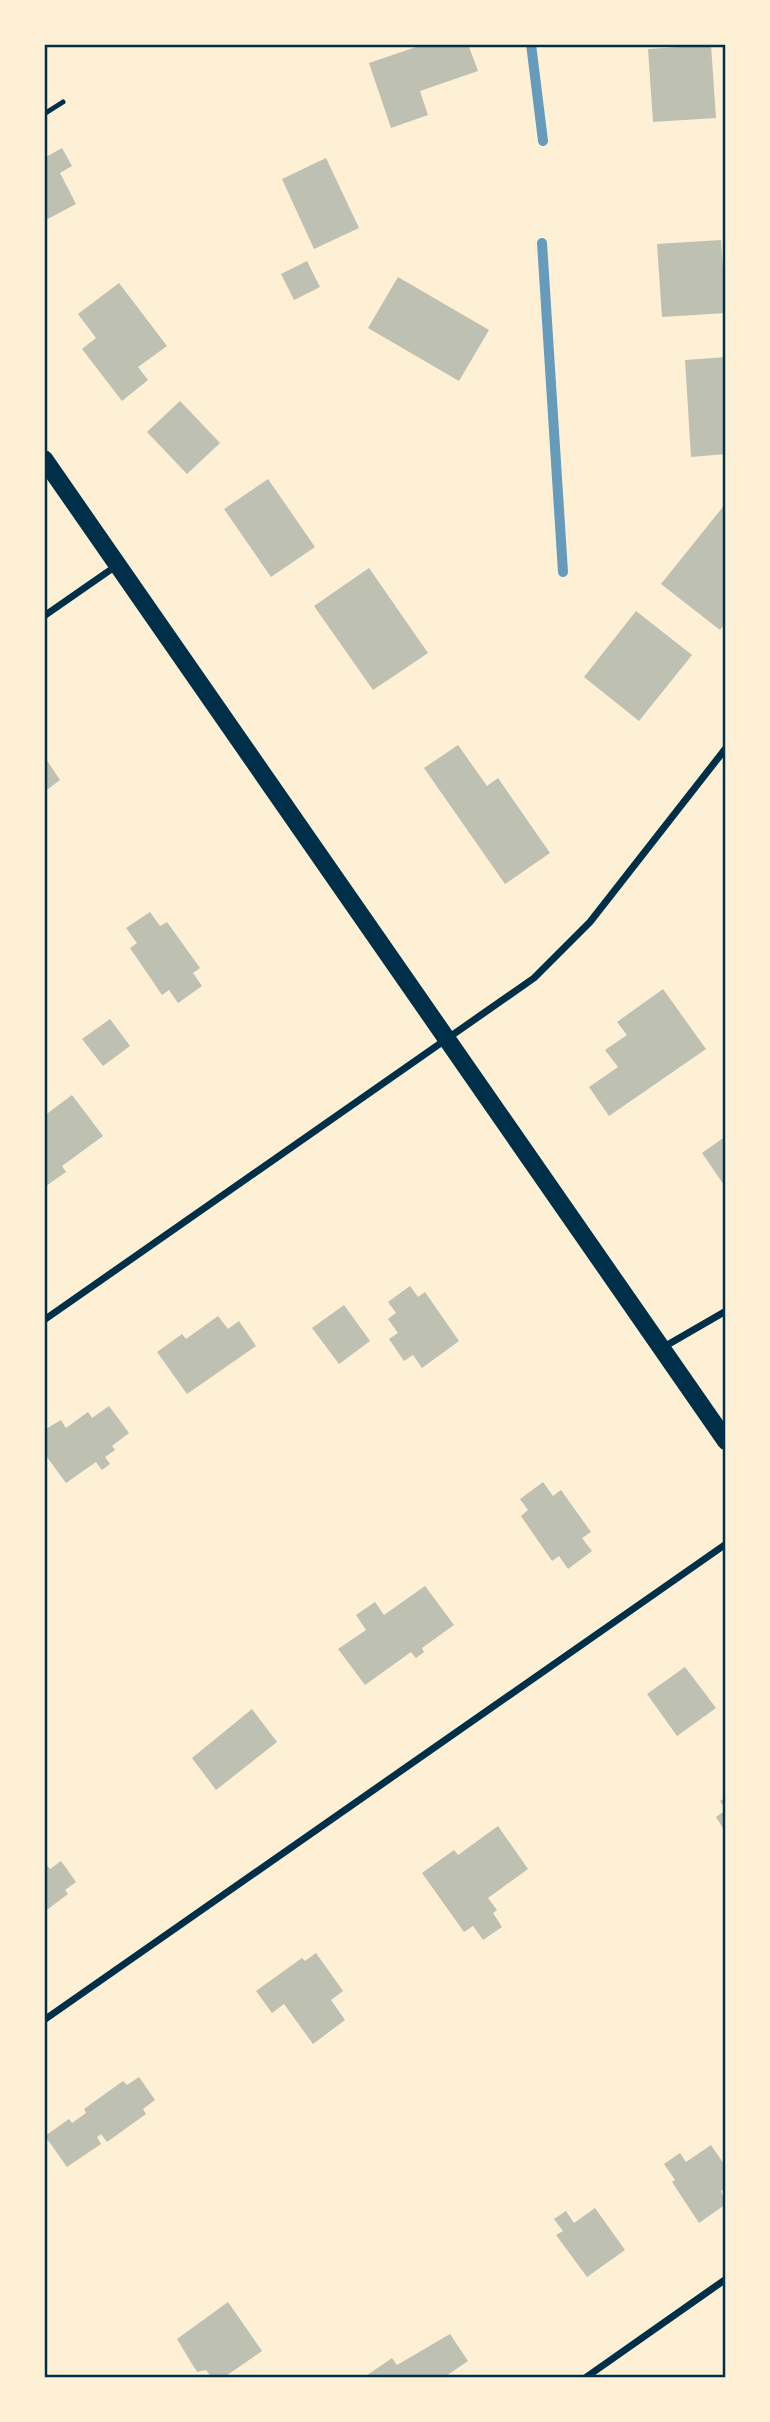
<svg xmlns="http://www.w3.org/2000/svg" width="770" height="2422" viewBox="0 0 770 2422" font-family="Arial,sans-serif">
	<rect width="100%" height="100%" fill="#fdf0d5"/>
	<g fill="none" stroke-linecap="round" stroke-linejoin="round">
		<g stroke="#669bbc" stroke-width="10">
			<path d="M531,44L543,141"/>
			<path d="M542,243L563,572"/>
		</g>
	</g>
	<g fill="#bec0b2">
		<path d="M425,44H468L478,71L420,91L428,115L391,128L369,63Z"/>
		<path d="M711,45L716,118L653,122L648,49Z"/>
		<path d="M62,148L72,166L60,173L76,204L44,221V158Z"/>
		<path d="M326,158L359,228L314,249L282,179Z"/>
		<path d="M721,240L726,313L662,317L657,244Z"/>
		<path d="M307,261L320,287L294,300L281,274Z"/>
		<path d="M398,277L489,330L459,381L368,328Z"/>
		<path d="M119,283L167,346L138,367L148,380L122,401L82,349L96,338L78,314Z"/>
		<path d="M726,357V454L691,457L685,360Z"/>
		<path d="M180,401L220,443L187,474L147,432Z"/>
		<path d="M268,479L315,547L271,577L224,509Z"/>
		<path d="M726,503V622L720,630L661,584Z"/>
		<path d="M369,568L428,653L373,690L314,606Z"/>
		<path d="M636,611L692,655L639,721L584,677Z"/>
		<path d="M458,745L487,786L498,778L550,853L505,884L424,768Z"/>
		<path d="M44,756L60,780L44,792Z"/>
		<path d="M150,912L160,926L167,922L200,968L193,973L202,986L178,1003L169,990L162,995L130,948L137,943L126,928Z"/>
		<path d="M663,989L706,1049L609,1116L589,1087L618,1067L605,1050L627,1035L617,1022Z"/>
		<path d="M110,1019L130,1046L103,1066L82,1039Z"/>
		<path d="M72,1095L103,1136L62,1166L66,1172L46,1186L44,1116Z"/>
		<path d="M726,1136V1188L702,1153Z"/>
		<path d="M410,1286L418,1297L425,1292L459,1341L422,1368L413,1355L404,1361L389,1339L398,1333L388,1319L396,1313L388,1302Z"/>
		<path d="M344,1305L370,1341L339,1364L312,1328Z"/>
		<path d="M218,1316L228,1329L239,1321L256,1346L187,1394L157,1352L182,1334L186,1339Z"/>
		<path d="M109,1406L129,1433L112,1446L115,1450L105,1457L110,1464L102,1470L96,1462L66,1483L44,1453V1430L61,1420L66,1428L88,1412L92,1418Z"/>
		<path d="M543,1482L553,1496L561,1490L591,1532L582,1538L592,1551L568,1569L559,1556L552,1561L521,1516L528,1510L520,1499Z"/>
		<path d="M425,1586L454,1625L422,1648L424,1652L416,1658L411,1652L365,1685L338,1649L366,1630L356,1615L375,1602L384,1615Z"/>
		<path d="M685,1667L716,1708L677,1736L647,1694Z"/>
		<path d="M252,1709L277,1742L216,1790L192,1758Z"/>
		<path d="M726,1797V1833L716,1817L726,1810L720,1801Z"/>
		<path d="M498,1826L528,1869L488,1898L497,1910L493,1913L502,1927L483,1940L473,1926L464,1932L422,1873L454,1850L458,1855Z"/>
		<path d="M44,1861L50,1869L61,1861L76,1882L65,1890L68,1894L44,1912Z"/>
		<path d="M316,1953L343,1991L331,2000L345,2020L313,2044L284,2004L272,2013L256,1991L302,1958L305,1961Z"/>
		<path d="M139,2077L155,2100L143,2109L146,2114L107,2142L101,2134L97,2137L101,2144L67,2167L45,2136L69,2119L72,2123L86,2113L84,2109L123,2081L127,2085Z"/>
		<path d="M711,2145L726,2167V2188L721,2191L726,2204L699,2223L672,2182L675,2180L664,2164L680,2153L686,2162Z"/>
		<path d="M595,2208L625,2250L587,2277L556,2235L563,2231L554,2219L566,2211L574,2223Z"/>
		<path d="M228,2302L262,2351L223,2378H212L206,2370L197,2372L177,2339Z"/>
		<path d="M450,2334L468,2361L443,2378H363L392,2358L397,2365Z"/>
	</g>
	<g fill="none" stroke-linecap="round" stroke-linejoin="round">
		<path stroke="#003049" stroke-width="5" d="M44,114L63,102"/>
		<g stroke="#003049" stroke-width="7">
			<path d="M44,616L116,566"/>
			<path d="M44,1320L534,978L590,922L726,748"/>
			<path d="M662,1348L726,1311"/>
			<path d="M44,2020L726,1544"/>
			<path d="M585,2378L726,2279"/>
		</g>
		<path stroke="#003049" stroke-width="18" d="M44,459L726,1441"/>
	</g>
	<rect width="770" height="2422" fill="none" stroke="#fdf0d5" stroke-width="91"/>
	<rect x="46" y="46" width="678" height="2330" fill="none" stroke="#003049" stroke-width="2.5"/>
</svg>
